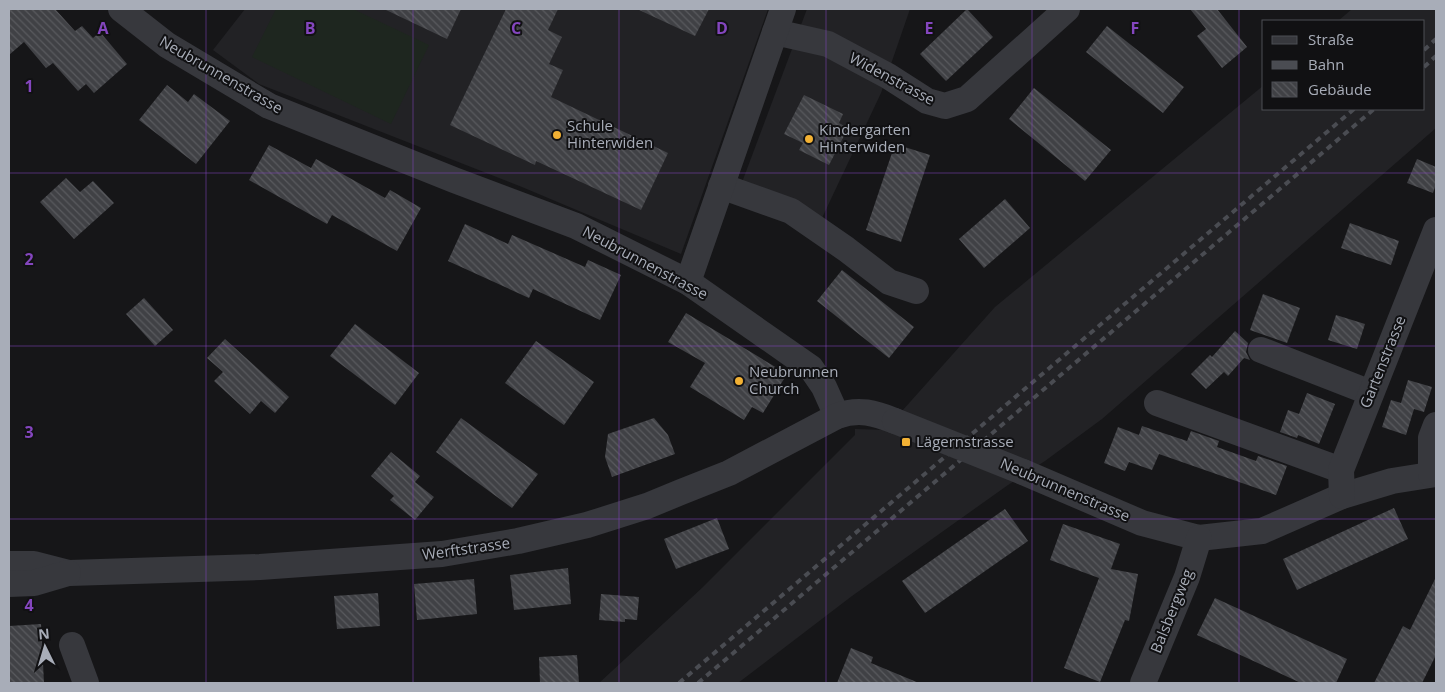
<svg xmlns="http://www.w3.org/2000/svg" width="1445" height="692" viewBox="0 0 1445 692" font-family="'Open Sans',sans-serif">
	<defs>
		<pattern id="building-back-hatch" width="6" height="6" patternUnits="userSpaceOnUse" patternTransform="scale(1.25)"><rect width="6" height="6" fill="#404145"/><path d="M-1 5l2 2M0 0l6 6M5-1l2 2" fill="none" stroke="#595a5e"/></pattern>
	</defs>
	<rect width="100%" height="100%" fill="#161618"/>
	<g fill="#222225">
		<path d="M245,9H768L681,254L522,187L259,84L213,50Z"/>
		<path d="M807,9H910L881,93L822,218L741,185Z"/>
		<path d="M1352,9H1436V128L1102,419L1045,461L1008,485L852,596L738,683H599L703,587L855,435V429L885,430L995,307L1264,85V109H1424V21H1338Z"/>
	</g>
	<path fill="#1e261f" d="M276,9H353L429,45L391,124L252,57Z"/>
	<g fill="url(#building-back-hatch)">
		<path d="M9,9H55L75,31L82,26L93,38L100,32L127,64L94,93L86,84L78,91L53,63L46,68L24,42L9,55Z"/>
		<path d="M384,9H461L447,39Z"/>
		<path d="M506,9H558L548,30L562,37L549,64L563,70L551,97L668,153L641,210L536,161L535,165L450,125Z"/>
		<path d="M637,9H709L695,36Z"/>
		<path d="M967,9L993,37L946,81L920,54Z"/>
		<path d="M1190,9H1217L1247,47L1222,68L1197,36L1206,29Z"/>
		<path d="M1107,26L1184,87L1163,113L1086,52Z"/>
		<path d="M167,85L188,102L194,94L230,121L196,164L139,120Z"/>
		<path d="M1034,88L1111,150L1085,181L1009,119Z"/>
		<path d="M804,95L843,114L839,123L848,128L829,165L799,150L803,143L784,134Z"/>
		<path d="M895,144L930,155L901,242L866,230Z"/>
		<path d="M269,145L311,168L316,159L385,198L390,190L421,208L397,251L332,215L327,224L249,180Z"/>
		<path d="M1417,159L1436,167V184L1433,193L1407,183Z"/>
		<path d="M66,178L80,192L93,181L114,203L74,239L40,202Z"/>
		<path d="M1005,199L1030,228L984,268L959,239Z"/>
		<path d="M1350,223L1399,241L1391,265L1341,248Z"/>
		<path d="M465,224L508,244L512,235L585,267L588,260L621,275L600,320L533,289L529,298L448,261Z"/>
		<path d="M842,270L914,327L889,358L817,301Z"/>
		<path d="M1263,294L1300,308L1287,343L1250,330Z"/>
		<path d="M144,298L173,330L155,346L126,314Z"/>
		<path d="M686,313L787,374L763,413L752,407L744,420L690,387L705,363L668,342Z"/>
		<path d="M1336,315L1365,324L1357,349L1328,340Z"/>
		<path d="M355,324L419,373L395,405L330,356Z"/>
		<path d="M1235,331L1248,343L1246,352L1250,360L1244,358L1228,376L1224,372L1206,389L1191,374L1210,355L1212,357Z"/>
		<path d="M225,339L289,397L275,413L261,401L250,414L214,381L223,372L207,358Z"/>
		<path d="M536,341L594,382L564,425L505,383Z"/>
		<path d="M1408,380L1432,387L1424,412L1414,409L1406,435L1382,427L1391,400L1401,403Z"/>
		<path d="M1307,393L1335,404L1319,444L1298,435L1297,438L1280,432L1288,410L1299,414Z"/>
		<path d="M461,418L538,474L512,508L436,452Z"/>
		<path d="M654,418L668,435L675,454L612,477L605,457L608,434Z"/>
		<path d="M1142,426L1187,441L1191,431L1219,441L1217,447L1256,461L1258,456L1287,466L1276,495L1159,454L1152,470L1129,462L1125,471L1104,463L1118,427L1139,435Z"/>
		<path d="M391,452L420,476L415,482L434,497L415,520L390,500L394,496L371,476Z"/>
		<path d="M1394,508L1408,539L1297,590L1283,559Z"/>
		<path d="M1005,509L1028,541L925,613L902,581Z"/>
		<path d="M717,518L729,549L676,569L664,539Z"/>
		<path d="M1063,524L1120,544L1111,569L1138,574L1129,621L1125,620L1100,682L1064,668L1099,578L1050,560Z"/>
		<path d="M568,568L571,604L514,610L510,575Z"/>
		<path d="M1436,577V655L1422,683H1374L1403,626L1410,630Z"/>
		<path d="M474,579L477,614L417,620L414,584Z"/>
		<path d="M378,593L380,626L337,629L334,596Z"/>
		<path d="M601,594L639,597L637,620L625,619V622L599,620Z"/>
		<path d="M1215,598L1347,659L1336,683H1301L1197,635Z"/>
		<path d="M41,624L44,683H9V626Z"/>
		<path d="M851,648L873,657L871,663L919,683H837Z"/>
		<path d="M577,655L579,683H540L539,657Z"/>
	</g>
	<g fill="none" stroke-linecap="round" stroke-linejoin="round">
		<g stroke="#37383d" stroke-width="26">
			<path d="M121,9L167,45L269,106L454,180L576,226L688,282L811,368L824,387L837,416"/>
			<path d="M775,32L828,44L888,76L927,101L945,106L967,99L1067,9"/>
			<path d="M721,186L791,211L846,249L889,282L916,291"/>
			<path d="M688,282L783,9"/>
			<path d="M1261,350L1371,393"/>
			<path d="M1157,403L1341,470"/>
			<path d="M1023,472L1142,523L1199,538L1262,531L1342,496L1392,481L1436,474"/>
			<path d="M1431,474V438L1436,425"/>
			<path d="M1342,496L1341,470L1436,230"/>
			<path d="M9,564H34L69,573L260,567L442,554L518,541L587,525L647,506L681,492L729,473L837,416C859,408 875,413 895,421"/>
			<path d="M9,584L34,583L68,573"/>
			<path d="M72,645L86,683"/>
			<path d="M1143,683L1187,577L1199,538"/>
		</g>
		<g stroke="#4a4c52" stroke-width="4" stroke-dasharray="6 5" stroke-linecap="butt">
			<path d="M1424,50L1436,39"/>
			<path d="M1424,67L1436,56"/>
			<path d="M679,683L1354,109"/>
			<path d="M698,683L1374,109"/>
		</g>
		<path stroke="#37383d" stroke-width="26" d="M895,421L1023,472"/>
	</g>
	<path fill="none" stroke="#8446be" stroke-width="1" stroke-opacity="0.55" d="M206,9V683M413,9V683M619,9V683M826,9V683M1032,9V683M1239,9V683M9,173H1436M9,346H1436M9,519H1436"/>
	<g fill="#f2b134" stroke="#111113" stroke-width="2">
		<circle cx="557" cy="135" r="5"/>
		<circle cx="809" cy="139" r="5"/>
		<circle cx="739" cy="381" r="5"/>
		<rect x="901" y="437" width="10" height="10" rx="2.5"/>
	</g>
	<g text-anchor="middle" stroke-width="4" stroke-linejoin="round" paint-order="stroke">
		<g font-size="15" fill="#a8adb8" stroke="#111113">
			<text transform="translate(221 75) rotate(30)" y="5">Neubrunnenstrasse</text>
			<text transform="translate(892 79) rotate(28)" y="5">Widenstrasse</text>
			<text transform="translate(645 263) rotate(28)" y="5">Neubrunnenstrasse</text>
			<text transform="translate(1383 362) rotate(-68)" y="5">Gartenstrasse</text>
			<text transform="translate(1065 490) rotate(23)" y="5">Neubrunnenstrasse</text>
			<text transform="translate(466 549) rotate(-8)" y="5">Werftstrasse</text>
			<text transform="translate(1172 611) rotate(-68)" y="5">Balsbergweg</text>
		</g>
		<g font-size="15" fill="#a8adb8" stroke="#111113" text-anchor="start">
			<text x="567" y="131">Schule<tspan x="567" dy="17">Hinterwiden</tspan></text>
			<text x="819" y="135">Kindergarten<tspan x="819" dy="17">Hinterwiden</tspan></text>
			<text x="749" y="377">Neubrunnen<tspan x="749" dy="17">Church</tspan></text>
			<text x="916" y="447">Lägernstrasse</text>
		</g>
	</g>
	<g font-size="16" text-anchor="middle" font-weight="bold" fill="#8446be" stroke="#111113" stroke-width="4" stroke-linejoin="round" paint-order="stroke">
		<text x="103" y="34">A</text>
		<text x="310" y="34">B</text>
		<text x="516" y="34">C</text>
		<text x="722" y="34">D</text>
		<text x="929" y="34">E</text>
		<text x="1135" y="34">F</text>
		<text x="29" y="92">1</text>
		<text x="29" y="265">2</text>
		<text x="29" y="438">3</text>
		<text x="29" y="611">4</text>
	</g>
	<rect width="1445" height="692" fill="none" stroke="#a8adb8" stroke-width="20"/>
	<rect x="1262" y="20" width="162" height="90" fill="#111113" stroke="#4d4f55"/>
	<rect x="1272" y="36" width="25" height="8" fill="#37383d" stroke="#4d4f55"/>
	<text x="1308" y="45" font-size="15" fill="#a8adb8">Straße</text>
	<rect x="1272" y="61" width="25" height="8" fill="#4a4c52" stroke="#4d4f55"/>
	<text x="1308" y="70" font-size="15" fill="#a8adb8">Bahn</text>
	<rect x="1272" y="82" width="25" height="15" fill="url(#building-back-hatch)" stroke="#4d4f55"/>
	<text x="1308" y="95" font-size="15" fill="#a8adb8">Gebäude</text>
	<g transform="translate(45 647) rotate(355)" stroke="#111113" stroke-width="4" paint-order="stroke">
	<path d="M0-4L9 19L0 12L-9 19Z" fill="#a8adb8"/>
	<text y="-8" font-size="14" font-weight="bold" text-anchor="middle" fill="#a8adb8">N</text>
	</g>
</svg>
